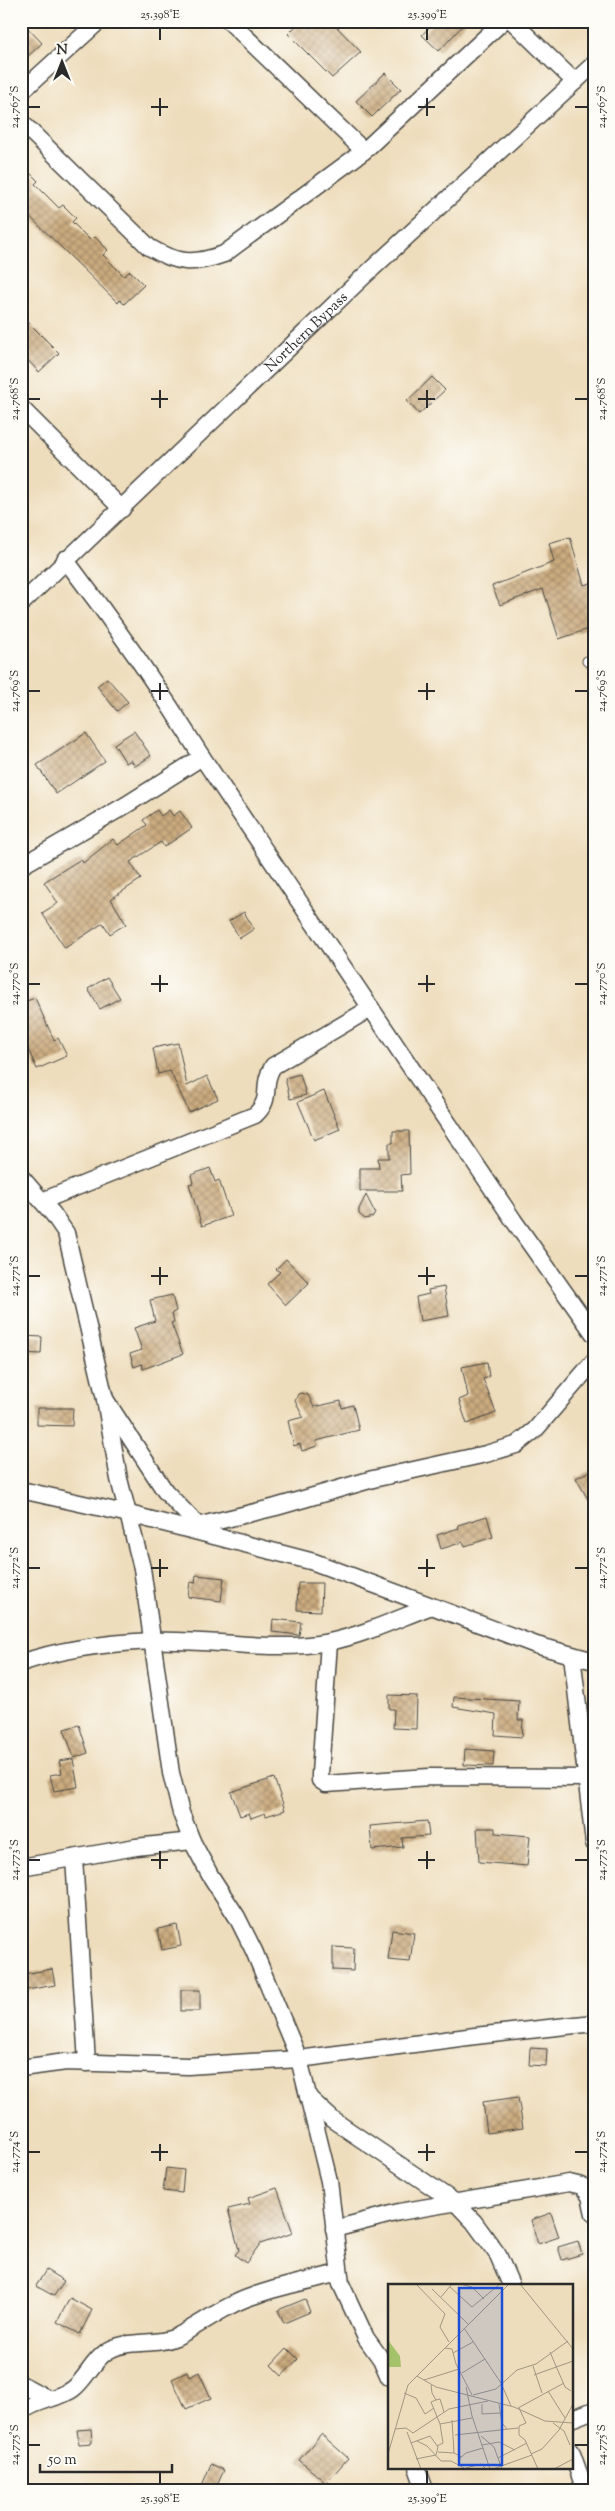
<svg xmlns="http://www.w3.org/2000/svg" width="615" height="2511" viewBox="0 0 615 2511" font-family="'Sorts Mill Goudy',serif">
	<defs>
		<pattern id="building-cross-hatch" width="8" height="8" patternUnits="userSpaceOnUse" patternTransform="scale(1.25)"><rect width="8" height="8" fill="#cbab7f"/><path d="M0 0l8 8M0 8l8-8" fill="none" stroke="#a58b68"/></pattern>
	</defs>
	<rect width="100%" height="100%" fill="#fdfcf7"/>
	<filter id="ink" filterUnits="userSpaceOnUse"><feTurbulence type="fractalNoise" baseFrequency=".02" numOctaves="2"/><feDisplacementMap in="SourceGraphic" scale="10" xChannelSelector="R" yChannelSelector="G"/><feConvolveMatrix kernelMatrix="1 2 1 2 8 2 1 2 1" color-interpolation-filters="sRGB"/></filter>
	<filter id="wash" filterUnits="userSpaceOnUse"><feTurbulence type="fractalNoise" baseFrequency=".0096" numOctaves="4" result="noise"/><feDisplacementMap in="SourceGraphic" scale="20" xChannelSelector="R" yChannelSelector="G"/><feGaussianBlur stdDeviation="1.12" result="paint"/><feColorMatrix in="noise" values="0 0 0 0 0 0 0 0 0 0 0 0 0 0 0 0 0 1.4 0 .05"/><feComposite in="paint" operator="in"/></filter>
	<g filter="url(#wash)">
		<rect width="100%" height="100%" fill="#eeddbc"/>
		<g id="blocks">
			<g fill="url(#building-cross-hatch)">
				<path d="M21,21L42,43L21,63Z"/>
				<path d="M301,21H331L361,52L332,78L288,34Z"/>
				<path d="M435,21H467L439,51L422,35Z"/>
				<path d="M385,73L401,89L372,117L356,101Z"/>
				<path d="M21,164L38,181L35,184L59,208L63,205L76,218L72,222L91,241L95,237L108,250L103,255L124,276L130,271L144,285L124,304L120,300L118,303L21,208Z"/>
				<path d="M21,315L59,353L39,372L21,353Z"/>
				<path d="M432,377L445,390L419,414L407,401Z"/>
				<path d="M570,537L584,585L594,582V627L559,639L543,589L500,605L492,586L554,562L549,543Z"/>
				<path d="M107,678L128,702L117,711L97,686Z"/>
				<path d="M134,731L151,756L135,766L131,760L126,763L114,744Z"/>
				<path d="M86,733L105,761L56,794L37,765Z"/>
				<path d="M157,810L161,816L169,810L173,816L180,811L192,828L164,847L161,842L130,862L141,879L111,899L126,924L110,934L103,923L65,948L42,913L58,903L44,882L81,859L83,863L113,839L118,845L147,825L143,820Z"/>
				<path d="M244,912L254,929L240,938L229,921Z"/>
				<path d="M107,977L120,998L100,1009L88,989Z"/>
				<path d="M35,998L54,1040L58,1038L67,1056L37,1069L21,1034V1003Z"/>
				<path d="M178,1043L187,1086L207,1076L218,1099L189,1112L170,1071L158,1074L153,1048Z"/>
				<path d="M300,1074L306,1095L290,1099L285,1078Z"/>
				<path d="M324,1091L340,1129L314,1140L298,1102Z"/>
				<path d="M393,1131H409L410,1174L401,1175L402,1191H360V1168H379L378,1158H389V1143H393Z"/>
				<path d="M210,1168L215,1182L219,1180L231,1216L202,1226L189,1184L193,1183L191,1175Z"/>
				<path d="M366,1195L375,1213L373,1217L365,1219L359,1214V1209Z"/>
				<path d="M286,1259L309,1283L286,1305L267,1284L280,1272L276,1269Z"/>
				<path d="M444,1287L449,1316L420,1321L416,1297L429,1294L428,1290Z"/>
				<path d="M172,1295L176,1311L172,1313L174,1322L171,1323L183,1354L143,1369L142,1364L134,1367L130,1354L142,1350L134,1328L155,1321L150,1300Z"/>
				<path d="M23,1336L42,1337L41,1354L22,1353Z"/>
				<path d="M487,1362L489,1377L483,1379L496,1413L467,1424L459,1400L468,1396L462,1367Z"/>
				<path d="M301,1393L308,1395L314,1407L341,1401L342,1408L353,1405L359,1430L316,1441L317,1446L302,1451L300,1444L294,1446L288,1421L303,1417L295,1401L298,1394Z"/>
				<path d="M37,1408H73L72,1426L37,1425Z"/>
				<path d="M594,1469V1510L576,1478Z"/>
				<path d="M487,1516L493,1537L465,1546L463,1542L441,1549L437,1535L459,1528L458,1525Z"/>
				<path d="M196,1575L224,1578L221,1601L188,1597L190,1582L195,1583Z"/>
				<path d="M298,1583H322L321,1611L297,1610Z"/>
				<path d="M273,1619L301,1622L299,1635L272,1632Z"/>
				<path d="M389,1695L417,1696L416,1729L393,1728L394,1709H389Z"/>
				<path d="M454,1697L519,1701L518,1720H523L522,1737L495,1735L496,1714L453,1707Z"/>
				<path d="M79,1725L88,1753L74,1758L64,1729Z"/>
				<path d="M465,1749L494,1751L493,1766L464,1765Z"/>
				<path d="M73,1759L78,1787L54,1791L50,1775L62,1773L59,1761Z"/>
				<path d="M274,1778L285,1810L266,1816L265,1813L251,1818L249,1813L240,1816L231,1792Z"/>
				<path d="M427,1821L429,1836L402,1838L403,1847L372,1850L370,1826Z"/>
				<path d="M477,1828H495V1833L530,1836L527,1866L479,1862Z"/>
				<path d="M177,1925L181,1946L162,1950L158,1929Z"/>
				<path d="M392,1930L414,1933L410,1962L388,1960Z"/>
				<path d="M333,1947L354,1948L353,1971L333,1970Z"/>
				<path d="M52,1969L55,1985L27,1990L24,1974Z"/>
				<rect x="181" y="1990" width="19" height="21"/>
				<path d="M530,2048L547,2049L546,2066L529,2065Z"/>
				<path d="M518,2097L523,2128L487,2133L483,2102Z"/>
				<path d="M166,2168L184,2170L182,2193L163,2191Z"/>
				<path d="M277,2188L293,2233L260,2244L246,2263L235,2255L239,2250L228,2209L250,2204L248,2198Z"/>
				<path d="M551,2213L559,2237L538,2244L531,2220Z"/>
				<path d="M578,2241L582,2254L562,2260L558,2247Z"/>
				<path d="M46,2270L64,2281L54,2296L36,2286Z"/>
				<path d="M70,2298L92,2310L80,2334L57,2322Z"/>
				<path d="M305,2299L310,2312L284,2323L278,2310Z"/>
				<path d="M287,2348L298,2359L282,2376L271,2365Z"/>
				<path d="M187,2372L189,2377L199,2372L211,2398L186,2409L172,2379Z"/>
				<path d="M91,2429L92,2443L79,2444L77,2430Z"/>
				<path d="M321,2434L348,2458L326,2483L299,2460Z"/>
				<path d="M211,2464L224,2470L215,2490H200Z"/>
			</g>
		</g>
	</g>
	<g filter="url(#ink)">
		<use href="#blocks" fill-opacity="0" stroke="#484641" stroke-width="1"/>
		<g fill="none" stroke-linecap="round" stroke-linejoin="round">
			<defs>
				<path id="service" d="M587,661L594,666"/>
				<g id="minor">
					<path d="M229,21L364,151"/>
					<path d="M512,21L575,82"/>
					<path d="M21,92L99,21"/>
					<path d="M21,122L149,247C177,264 193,265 224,254L364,151L503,21"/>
					<path d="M21,408L122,509"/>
					<path d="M65,559C114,623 160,689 202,757L514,1221L594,1334"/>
					<path id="s1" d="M21,604L362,278L594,64"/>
					<path d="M21,866L126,805L202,757"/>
					<path d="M21,1177L53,1214L66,1233L105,1399L165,1491L205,1533"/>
					<path d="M42,1201L255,1115C274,1097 260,1087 273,1066L371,1008"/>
					<path d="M105,1399L119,1479L142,1568L171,1773L181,1813L192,1841L210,1875L237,1917L254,1951L299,2059L329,2181L341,2284L366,2338L381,2359L389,2377"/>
					<path d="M21,1490L129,1514L314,1562L536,1645L594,1661"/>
					<path d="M197,1526L276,1507L373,1479L486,1454L516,1445L535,1430L594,1361"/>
					<path d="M329,1642L320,1774V1780L326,1784L429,1777L585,1778"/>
					<path d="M572,1655L594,1843"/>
					<path d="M21,1663C61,1649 109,1643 151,1641C210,1638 271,1653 329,1642C363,1635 397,1619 429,1607"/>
					<path d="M74,1858L87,2063"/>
					<path d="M21,1867L136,1847L192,1841"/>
					<path d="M21,2068L66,2062L188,2066L299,2059L475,2036L594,2023"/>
					<path d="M308,2097L333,2120L456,2203L474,2222L498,2255L511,2285"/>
					<path d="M334,2229L399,2212L569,2183L582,2186L590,2196L594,2214"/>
					<path d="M21,2384L47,2398"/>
					<path d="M21,2412C37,2399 60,2399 73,2389C86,2379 92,2362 106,2352C126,2338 154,2347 176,2337C202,2324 225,2305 253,2296C280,2286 310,2281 338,2273"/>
					<path d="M571,2419L594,2410"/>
					<path d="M571,2451L585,2490"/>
					<path d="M417,2467L425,2490"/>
				</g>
			</defs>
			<use href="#service" stroke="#484641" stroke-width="11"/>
			<use href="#minor" stroke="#484641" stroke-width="19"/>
			<use href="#service" stroke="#fff" stroke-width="9"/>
			<use href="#minor" stroke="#fff" stroke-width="16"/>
		</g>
	</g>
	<path fill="none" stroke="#2b2b2b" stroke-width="2" d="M160,28V40M427,28V40M160,98V116M427,98V116M28,107H40M151,107H168M418,107H435M575,107H588M160,390V408M427,390V408M28,399H40M151,399H168M418,399H435M575,399H588M160,683V700M427,683V700M28,691H40M151,691H168M418,691H435M575,691H588M160,975V992M427,975V992M28,984H40M151,984H168M418,984H435M575,984H588M160,1267V1285M427,1267V1285M28,1276H40M151,1276H168M418,1276H435M575,1276H588M160,1559V1577M427,1559V1577M28,1568H40M151,1568H168M418,1568H435M575,1568H588M160,1851V1869M427,1851V1869M28,1860H40M151,1860H168M418,1860H435M575,1860H588M160,2144V2161M427,2144V2161M28,2152H40M151,2152H168M418,2152H435M575,2152H588M28,2445H40M575,2445H588M160,2471V2484M427,2471V2484"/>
	<g text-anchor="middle" stroke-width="4" stroke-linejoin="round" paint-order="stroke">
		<g font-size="15" fill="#2b2b2b" stroke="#fdfcf7">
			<text dy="5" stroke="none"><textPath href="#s1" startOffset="394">Northern Bypass</textPath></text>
		</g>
	</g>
	<g transform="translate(388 2284)">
		<rect width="185" height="185" fill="#eeddbc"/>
		<path d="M0,56L12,72L13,83H0Z" fill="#a4c26a"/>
		<path fill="none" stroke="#a09682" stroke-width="1" d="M28,0L57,30L52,43L61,58M72,0L84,3L96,15M132,0L185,65M62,3L84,23L112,0M44,5L80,40M53,13L64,0M76,44L113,99L123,122M57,64L64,65L68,80L84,111M162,68L177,103L183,107M65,69L85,58M145,82L154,109M74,89L97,75M146,91L185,77M29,92L48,103L126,123L157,137L185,139M36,96L71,85M43,101L44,109L48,116L52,115L56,128M78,103L84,132L102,185M160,107L177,134M16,109L28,114L37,130L46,124M85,111L108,105L129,86L148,80L180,57M48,116L43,118L52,140L55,159L49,162M94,120V130L112,129M111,120L114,139L119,145M130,124L176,99M131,124L138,139L131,142V151L137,156L150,185M64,136L66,169L74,173M165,139L176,147L182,161M52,140L84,134M7,145L18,144L25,149L61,125L100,117M19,148L33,185M67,151L130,144M93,152L106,163L114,185M29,157L39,162L53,177H63L78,185M23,159L42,152L50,163L48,171M94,161L111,158L127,166M50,168L66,169M0,170L20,101L121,0M143,170L154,165L171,146L185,120M110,174L139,159M28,175L48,171M71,180L72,174L78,169L95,164M78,184L93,180L98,185M105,185L144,171M166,185L185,175"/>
		<path fill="#1d4ed8" fill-opacity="0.15" stroke="#1d4ed8" stroke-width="2.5" d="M71,4H114V181H71Z"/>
		<rect width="185" height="185" fill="none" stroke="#2b2b2b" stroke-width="2.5"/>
	</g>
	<rect width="615" height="2511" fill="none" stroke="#fdfcf7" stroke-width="55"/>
	<g transform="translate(62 62)" stroke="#fdfcf7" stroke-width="4" paint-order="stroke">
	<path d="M0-4L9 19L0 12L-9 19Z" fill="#2b2b2b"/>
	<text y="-8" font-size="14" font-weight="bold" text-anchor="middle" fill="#2b2b2b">N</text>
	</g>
	<path d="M40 2464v8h132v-8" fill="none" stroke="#2b2b2b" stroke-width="2.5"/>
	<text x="48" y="2464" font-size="15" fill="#2b2b2b" stroke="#fdfcf7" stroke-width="4" paint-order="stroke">50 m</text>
	<rect x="28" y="28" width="560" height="2456" fill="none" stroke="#2b2b2b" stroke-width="2"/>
	<g font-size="12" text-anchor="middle" fill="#2b2b2b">
		<text x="160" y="18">25.398°E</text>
		<text x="427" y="18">25.399°E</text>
		<text transform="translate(14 107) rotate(-90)" y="4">24.767°S</text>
		<text transform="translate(601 107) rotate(-90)" y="4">24.767°S</text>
		<text transform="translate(14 399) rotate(-90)" y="4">24.768°S</text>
		<text transform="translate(601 399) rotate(-90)" y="4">24.768°S</text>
		<text transform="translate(14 691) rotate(-90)" y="4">24.769°S</text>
		<text transform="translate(601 691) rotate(-90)" y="4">24.769°S</text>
		<text transform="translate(14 984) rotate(-90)" y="4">24.770°S</text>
		<text transform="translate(601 984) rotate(-90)" y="4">24.770°S</text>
		<text transform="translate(14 1276) rotate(-90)" y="4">24.771°S</text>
		<text transform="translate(601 1276) rotate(-90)" y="4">24.771°S</text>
		<text transform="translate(14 1568) rotate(-90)" y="4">24.772°S</text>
		<text transform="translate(601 1568) rotate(-90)" y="4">24.772°S</text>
		<text transform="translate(14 1860) rotate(-90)" y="4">24.773°S</text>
		<text transform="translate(601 1860) rotate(-90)" y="4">24.773°S</text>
		<text transform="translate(14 2152) rotate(-90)" y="4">24.774°S</text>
		<text transform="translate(601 2152) rotate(-90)" y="4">24.774°S</text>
		<text transform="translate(14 2445) rotate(-90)" y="4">24.775°S</text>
		<text transform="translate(601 2445) rotate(-90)" y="4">24.775°S</text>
		<text x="160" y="2502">25.398°E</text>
		<text x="427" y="2502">25.399°E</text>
	</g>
</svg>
